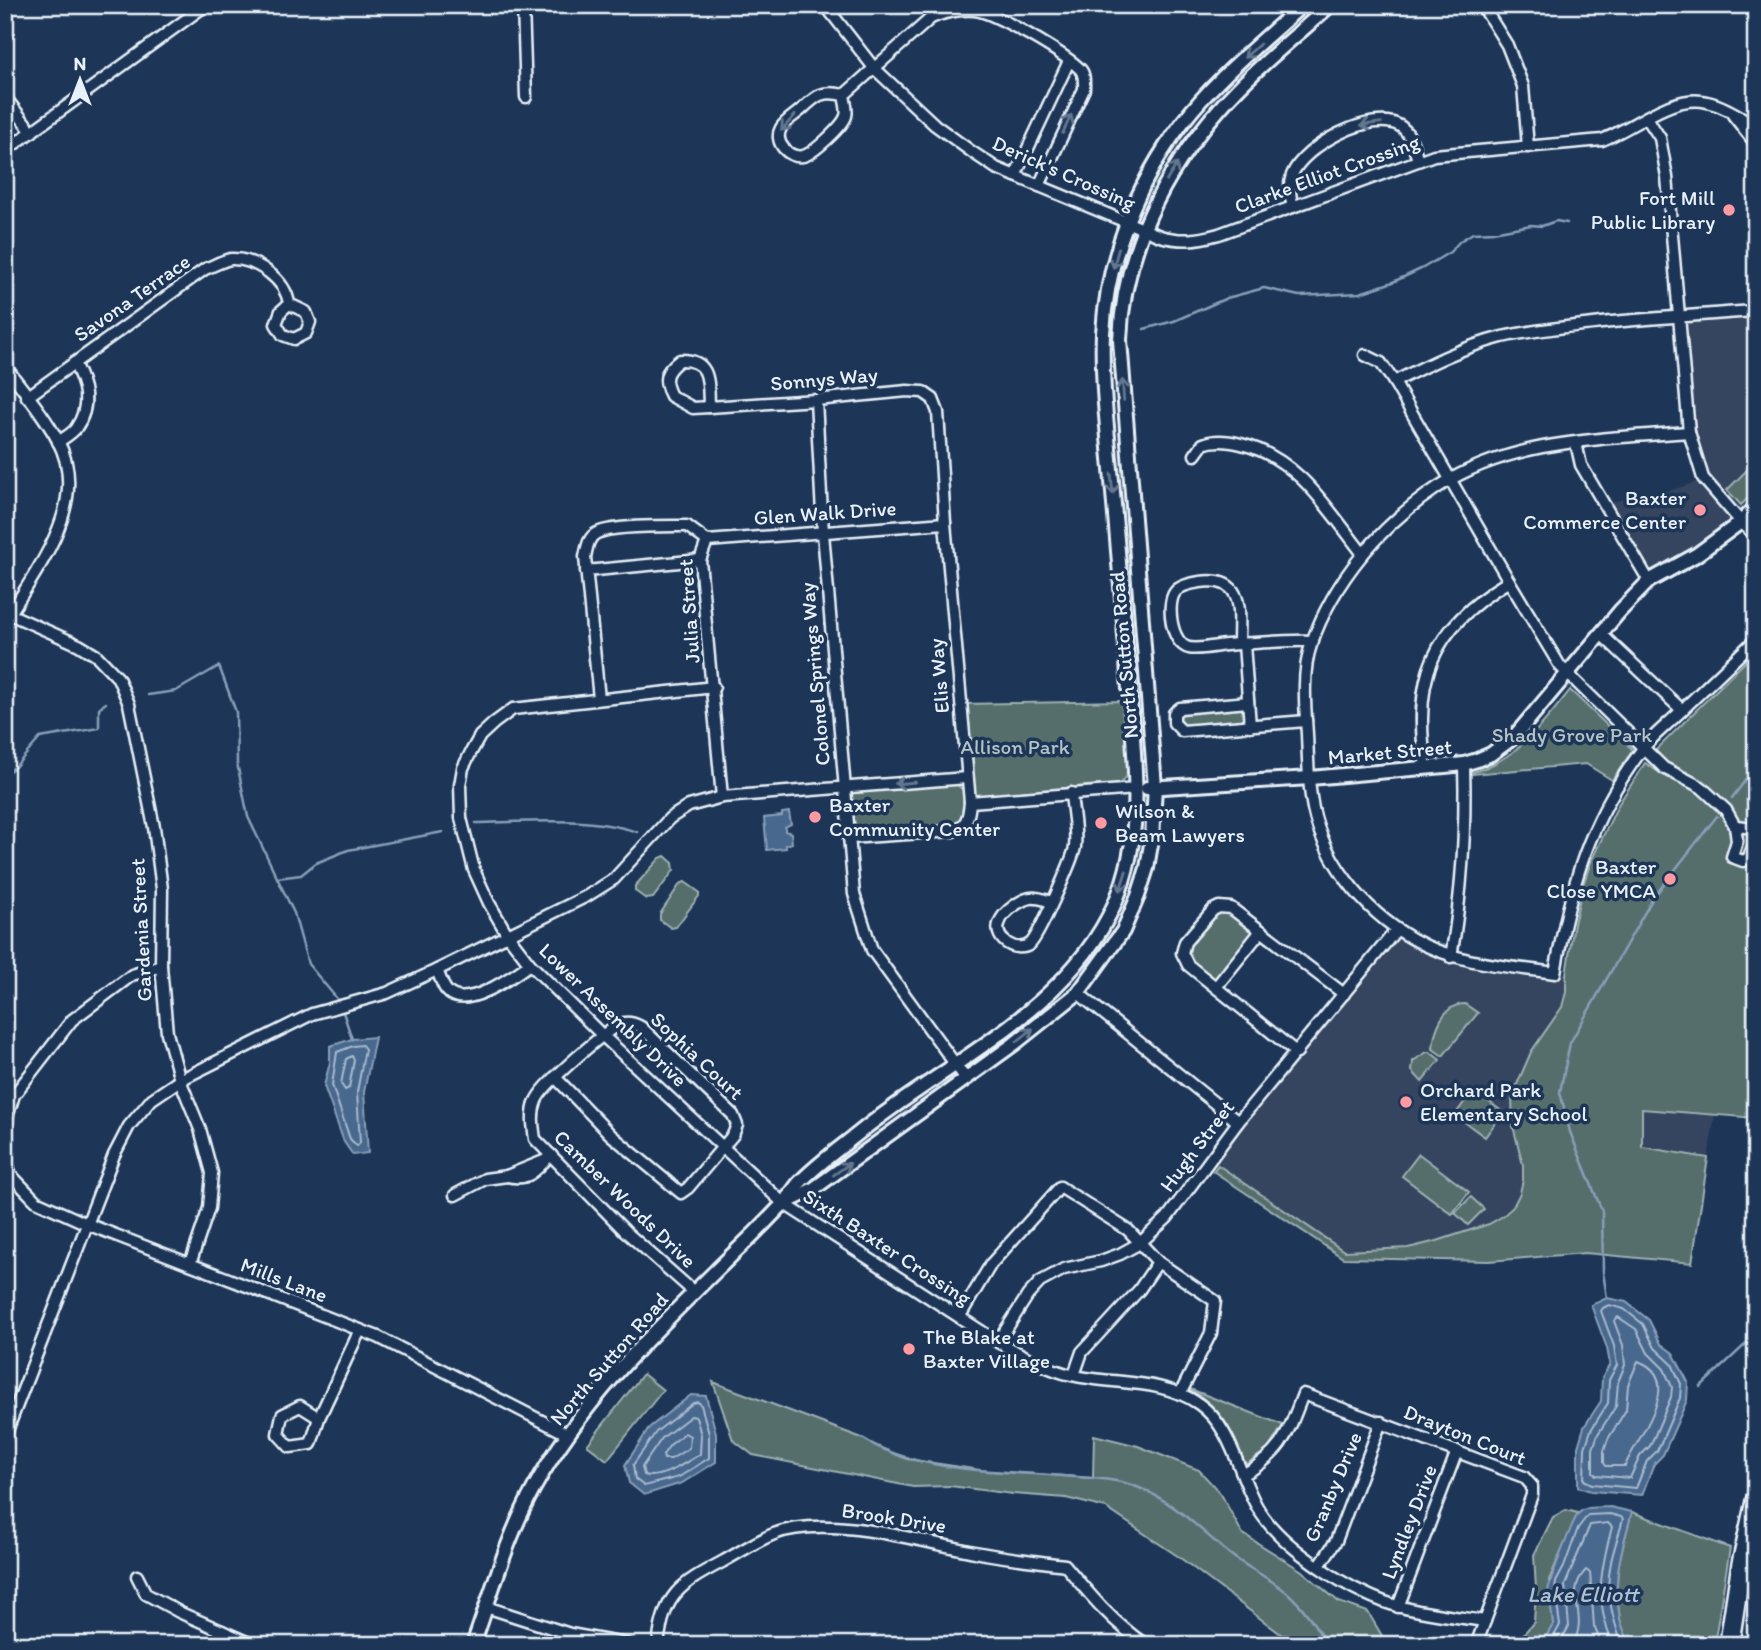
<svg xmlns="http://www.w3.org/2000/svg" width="1761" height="1650" viewBox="0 0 1761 1650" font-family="Itim,sans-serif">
	<rect width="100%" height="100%" fill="#1d3557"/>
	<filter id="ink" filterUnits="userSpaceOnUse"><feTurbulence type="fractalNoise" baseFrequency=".0143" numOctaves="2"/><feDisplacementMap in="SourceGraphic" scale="14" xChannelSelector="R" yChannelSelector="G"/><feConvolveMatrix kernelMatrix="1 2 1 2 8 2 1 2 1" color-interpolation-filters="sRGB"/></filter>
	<g filter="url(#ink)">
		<g fill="#34445f">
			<path d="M1756,311V536L1740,522L1649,581L1604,505L1623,499L1672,490L1696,482L1703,478L1689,432L1679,316Z"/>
			<path d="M1397,929L1414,940L1489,964L1566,974L1567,964L1614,1107L1715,1114L1692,1263L1585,1253L1489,1261L1343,1258L1205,1165Z"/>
		</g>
		<g fill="#546e6c" stroke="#9eb0b2" stroke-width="2">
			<path d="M1756,461V490L1741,505L1727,490Z"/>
			<path d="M1756,651V1118L1642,1109V1147L1708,1158L1692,1263L1585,1253L1489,1261L1343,1258L1213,1171L1218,1165L1344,1251L1408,1248L1437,1241L1489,1224L1503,1216L1513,1207L1520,1193L1523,1180V1165L1513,1126L1512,1096L1531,1052L1562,1007L1566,992V974L1574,924L1583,885L1592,859L1618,805L1645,763L1657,771L1665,762L1655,751Z"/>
			<path d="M1570,690L1633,750L1612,780L1586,764L1473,774V772C1518,759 1543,724 1570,690Z"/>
			<path d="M1124,701L1129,766C1127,783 1114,791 1098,785L999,794C992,799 979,799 973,793L969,721L966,718L965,704Z"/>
			<path d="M1245,706L1246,722L1183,728L1177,725L1178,711Z"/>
			<path d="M955,783L963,790C965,808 969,815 953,827L859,834L852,829L850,797L854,792Z"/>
			<path d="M665,856L673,863L674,870L653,898L646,899L635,891V886L660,858Z"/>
			<path d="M685,882L699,892V896L676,927L671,928L660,920V914L680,884Z"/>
			<path d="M1227,910L1253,930V933L1224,966L1223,970L1217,978H1212C1198,968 1184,962 1189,943L1194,942C1204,930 1212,912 1227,910Z"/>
			<path d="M1465,1004L1478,1013L1443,1056L1433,1049C1434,1030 1443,1004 1465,1004Z"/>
			<path d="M1427,1052H1430L1440,1060L1422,1082L1412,1071L1413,1061Z"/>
			<path d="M1473,1090L1503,1112L1485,1137L1455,1115Z"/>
			<path d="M1419,1154L1469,1192L1452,1214L1402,1176Z"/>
			<path d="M1471,1197L1484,1209L1468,1225L1455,1213Z"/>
			<path d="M643,1374L663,1390L607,1460L587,1445Z"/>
			<path d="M713,1382L862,1438L878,1447L907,1459L980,1470L1093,1478L1094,1435L1138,1446L1199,1470L1221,1494L1242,1533L1302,1571L1339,1602L1368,1612L1385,1641L1384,1645H1326L1324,1641L1282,1635L1179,1557L1106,1508L1066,1498L1013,1494L950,1486L913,1487L753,1455L733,1440Z"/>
			<path d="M1190,1389L1283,1425L1268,1449L1245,1465C1234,1432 1221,1408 1190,1389Z"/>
			<path d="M1566,1510L1578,1513L1549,1580L1553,1625L1541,1645H1514L1534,1622L1536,1589L1534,1555L1553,1517Z"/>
			<path d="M1632,1512L1730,1548L1714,1645H1629C1627,1636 1622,1628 1620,1619C1612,1576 1621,1553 1632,1512Z"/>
		</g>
		<g fill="#49688e" stroke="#899fb8" stroke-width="2">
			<path d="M789,812L791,824L785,827V831L791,833L792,843L786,845V848L767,850L764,818L782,816V813Z"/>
			<path d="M375,1037L364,1092L368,1153L353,1155L344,1142L324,1086L330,1062V1046L352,1039Z"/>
			<path d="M1607,1298L1626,1302L1649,1320L1661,1344L1673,1353L1688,1382L1687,1400L1681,1414L1663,1455L1654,1464L1642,1495L1591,1491L1578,1487V1447L1584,1427L1601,1401L1602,1378L1610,1364L1607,1348L1591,1305Z"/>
			<path d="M691,1395L706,1396L716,1433V1462L682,1483L644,1495L629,1483L625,1465L650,1427Z"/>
			<path d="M1610,1507L1632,1512C1621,1553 1612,1576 1620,1619C1622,1628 1627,1636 1629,1645H1541L1553,1625C1553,1614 1549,1603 1548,1592C1548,1584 1573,1520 1578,1514C1586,1505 1600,1508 1610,1507Z"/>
		</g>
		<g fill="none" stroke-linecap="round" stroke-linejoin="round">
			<g stroke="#a8bace" stroke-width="2">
				<path d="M353,1046L362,1045L365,1049L357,1092L360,1143L357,1146L350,1139L332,1085L337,1052Z"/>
				<path d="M352,1056L354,1060L349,1088L345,1090L341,1084L346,1059Z"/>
				<path d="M1609,1305L1624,1309L1643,1324L1655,1348L1672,1364L1681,1384L1680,1398L1663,1438L1657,1451L1647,1461L1636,1488L1592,1484L1584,1480L1585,1448L1591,1430L1608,1403L1609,1380L1617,1365L1614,1346L1601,1311L1603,1308Z"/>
				<path d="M1618,1317L1636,1329L1648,1353L1664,1369L1672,1387L1671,1397L1655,1435L1650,1446L1640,1456L1630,1478L1596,1475L1593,1472V1449L1598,1434L1616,1406L1618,1382L1625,1365L1623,1345L1614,1321Z"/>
				<path d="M1638,1361C1688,1379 1636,1438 1625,1466H1606L1604,1463V1451L1608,1439L1626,1410L1628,1385Z"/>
				<path d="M698,1402L701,1405L709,1434V1458L679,1477L644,1486L635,1479L633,1465L656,1432L693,1403Z"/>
				<path d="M691,1416L696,1417L701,1435L700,1454C685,1463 661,1480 644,1475L642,1467L662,1438Z"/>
				<path d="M685,1433L690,1436L689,1448L671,1459H664L663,1455L670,1445Z"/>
				<path d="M1549,1645L1560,1625L1555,1591L1556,1582L1564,1567L1578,1528L1588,1515L1610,1514L1621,1517L1623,1519C1619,1536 1612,1552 1610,1568C1605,1594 1614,1621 1622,1645"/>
				<path d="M1559,1645L1569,1626L1565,1585L1590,1525L1608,1523L1612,1527C1600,1572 1594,1600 1613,1645"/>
				<path d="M1572,1645C1591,1615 1562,1595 1586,1570L1590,1573L1594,1626L1602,1645"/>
			</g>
			<g stroke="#899fb8" stroke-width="2.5">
				<path d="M1144,329L1174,321L1227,298L1264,288L1299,296L1360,293L1393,282L1423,268L1450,252L1460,241L1473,233L1493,232L1531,225L1542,226L1556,221L1567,223"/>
				<path d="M148,695L176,691L219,666L236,712L237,763L248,817L294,913L308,964L338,1000"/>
				<path d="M5,774L15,767L40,738L99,728V708L106,703"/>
				<path d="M1732,798L1756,766"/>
				<path d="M476,823C525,822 590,816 637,832"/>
				<path d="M277,878L301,875L316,863L348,850L443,832"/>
				<path d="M343,1012L352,1039"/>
				<path d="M1607,1298L1603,1272L1602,1211L1570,1132L1560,1092L1570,1043L1653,898L1717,816"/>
				<path d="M1700,1387L1748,1342"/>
				<path d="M862,1438C919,1473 998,1471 1063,1476C1087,1478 1115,1478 1137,1487C1174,1501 1201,1531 1231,1555C1250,1570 1275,1580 1292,1597C1307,1611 1317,1627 1326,1645"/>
			</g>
			<defs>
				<g id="street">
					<path d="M523,5L526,97"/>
					<path d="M825,5L874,68L935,125L972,152L996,168L1160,236C1182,242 1197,240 1219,234L1434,155L1602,140C1634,128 1673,93 1707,102C1725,106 1740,117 1756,126"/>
					<path d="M1482,5L1507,45L1523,86L1528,147"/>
					<path d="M844,95C845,102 848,110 846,116C843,126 813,154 803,156C789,159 773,142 781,128C785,121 795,115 801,110C817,95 822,90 844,95L931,18C945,12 958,9 974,10C993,11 1065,54 1080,69C1085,74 1084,82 1084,89L1039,186"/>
					<path d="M5,97L32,132"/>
					<path d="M1733,115L1756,144"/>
					<path d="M1647,118L1660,138L1667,177L1689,432L1703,478L1741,522L1756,536"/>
					<path d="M5,151L206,5"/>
					<path d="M1015,176L1069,61"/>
					<path d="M1293,207C1290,197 1288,186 1292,175C1303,146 1372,109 1400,126C1411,133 1414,148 1418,160"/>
					<path d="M1365,355L1381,363L1394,382L1509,581L1560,666L1664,768L1701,787L1726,810L1735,826L1737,841L1732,857L1743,861L1748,859L1756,841"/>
					<path d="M680,360C712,359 708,384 709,407L693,408L671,396C662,379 665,371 680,360Z"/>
					<path d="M5,366C23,390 44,414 58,441C90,501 40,564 10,614"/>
					<path d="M1394,382C1429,364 1463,347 1502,337C1538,329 1575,326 1612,322C1660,318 1708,314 1756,311"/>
					<path d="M27,397L205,269C213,266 223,260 231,259C256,258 286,280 289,304L281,311L276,324L283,335L294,339L306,333L310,322L306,312L289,304"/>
					<path d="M816,400L823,533L854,894L872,950L966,1079"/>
					<path d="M709,407L816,400L907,391L923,392L933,399L938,412L945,523L970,802C969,815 967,827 953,831L849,838"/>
					<path d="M1689,432C1605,439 1511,439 1438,487C1381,525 1334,579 1311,645C1302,671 1305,706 1307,734C1308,755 1308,777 1311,797C1319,856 1362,910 1413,939C1456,964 1507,966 1555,973C1570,888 1588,822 1641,751C1651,737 1666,726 1679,713C1704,689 1730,664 1756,639"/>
					<path d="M58,442C64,438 73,433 76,428C92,405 85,384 74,363"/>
					<path d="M1576,443L1581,465L1649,581"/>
					<path d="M1195,455L1203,444C1215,439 1229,441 1241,444C1298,457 1329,511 1363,554"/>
					<path d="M707,541L700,560L722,797"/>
					<path d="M707,541L945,523"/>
					<path d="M586,571L700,560"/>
					<path d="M5,612L79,645L97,656L118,678L129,704L154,827L162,889L161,966L167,1033L180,1080L200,1129L212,1173L209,1208L190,1264"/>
					<path d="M1601,634L1682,710"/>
					<path d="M1239,644C1239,611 1246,576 1200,582C1193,583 1180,585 1175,592C1166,604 1171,644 1189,648C1200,650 1215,646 1226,645C1256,643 1284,640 1313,641"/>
					<path d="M1244,644L1250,726"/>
					<path d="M714,687L513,709L494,723L480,736L471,752L463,768L460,785L461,818L474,870L489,903L507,934L530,964L603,1036L783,1203L998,1342C1021,1354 1045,1369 1071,1375C1113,1385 1162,1378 1199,1404C1231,1426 1238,1472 1256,1505C1278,1546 1356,1597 1401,1607C1428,1614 1457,1617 1485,1621"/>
					<path d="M599,699L585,557C587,548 588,537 597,533C615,525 666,526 687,526L707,541"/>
					<path d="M1248,702L1180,708L1174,713V723L1182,731L1306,721"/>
					<path d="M1426,767C1412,679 1431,628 1509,581"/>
					<path d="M970,802L1136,789"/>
					<path d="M1735,826L1756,828"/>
					<path d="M1052,902C1047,901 1041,898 1036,898C1024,896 1002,912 999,924C994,940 1017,954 1030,944C1038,938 1073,859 1075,847C1077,830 1072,810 1071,793"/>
					<path d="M1451,957C1462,894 1466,829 1464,764"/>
					<path d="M437,970C440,976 442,986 447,991C465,1012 513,976 530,964"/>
					<path d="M1216,987L1261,931"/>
					<path d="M1078,993L1238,1122"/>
					<path d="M1297,1053L1188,965L1182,953L1185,942L1213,910L1219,907L1231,908L1344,994"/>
					<path d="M555,1077L611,1135L681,1193L688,1188L733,1135L737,1125L733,1115L641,1027C634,1023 628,1021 620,1024C605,1031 541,1086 536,1101C531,1113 533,1126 535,1139L626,1232L694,1292"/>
					<path d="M5,1124L14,1095L72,1020L132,975L161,966"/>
					<path d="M5,1152L10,1174L36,1201L87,1224L378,1337L567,1434"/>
					<path d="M544,1161L507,1176C531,1182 537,1167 551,1155"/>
					<path d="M455,1195L485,1179L507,1176"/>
					<path d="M960,1316L991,1264L1060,1187L1128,1230L1158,1262L1215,1301L1211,1333L1180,1394"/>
					<path d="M998,1342L1028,1295L1040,1282L1064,1269L1101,1261L1120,1254L1140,1243L1167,1218L1238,1122L1397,929"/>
					<path d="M1074,1375L1082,1352L1139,1290L1158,1262"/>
					<path d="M319,1418L311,1444L290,1447L278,1434L282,1415L300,1406L319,1418L360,1330"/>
					<path d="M5,1436L114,1155L129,1126L152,1099L180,1080L312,1014L387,993L437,970L587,896L614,879L670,818L689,806L722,797L967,778"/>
					<path d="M1243,1475C1283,1452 1287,1435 1303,1394L1524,1477L1532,1486V1495L1476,1645"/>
					<path d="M1319,1566L1336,1541L1381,1422"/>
					<path d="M137,1576L146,1594L181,1613L254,1645"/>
					<path d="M486,1607L570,1634L630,1645"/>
					<path d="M1398,1607L1457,1451"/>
					<path d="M216,1645L222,1631"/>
					<path d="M658,1645C664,1594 679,1585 722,1562C739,1553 756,1541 774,1534C828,1514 919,1541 975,1552C1005,1558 1035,1561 1065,1565C1090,1595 1113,1623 1146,1645"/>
				</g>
				<g id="secondary">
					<path d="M1147,788L1310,778L1445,766L1464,764L1477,760L1491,754L1514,737L1620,611L1649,581L1696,555L1741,522L1756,507"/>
					<path d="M787,1202L812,1190L1014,1044L1078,993L1123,931L1138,896L1147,868L1152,838L1155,787L1120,340C1123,252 1163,173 1220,108C1253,70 1293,39 1330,5"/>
					<path d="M473,1645C492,1592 507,1537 534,1488C583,1398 660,1326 732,1255C749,1239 765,1223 781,1206C788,1199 793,1190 799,1183C817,1164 840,1148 860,1132C946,1063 1069,1009 1115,903C1145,834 1135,761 1129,689C1124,619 1118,550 1112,481C1108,432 1101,383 1103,333C1107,257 1137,183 1182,123C1216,78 1261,43 1302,5"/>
				</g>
				<path id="highway" d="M1729,1645L1741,1566L1756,1499"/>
			</defs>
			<use href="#street" stroke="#e8f1f8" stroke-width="15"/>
			<use href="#secondary" stroke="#e8f1f8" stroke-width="18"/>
			<use href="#highway" stroke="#e8f1f8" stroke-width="23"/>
			<use href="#street" stroke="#1d3557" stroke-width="10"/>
			<use href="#secondary" stroke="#1d3557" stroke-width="12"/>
			<use href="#highway" stroke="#1d3557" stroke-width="18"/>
		</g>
		<defs><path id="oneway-shaft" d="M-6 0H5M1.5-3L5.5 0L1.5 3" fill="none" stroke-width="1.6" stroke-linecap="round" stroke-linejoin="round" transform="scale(1.75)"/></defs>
		<g stroke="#64778f">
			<use href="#oneway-shaft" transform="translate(1252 51) rotate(138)"/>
			<use href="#oneway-shaft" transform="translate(788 123) rotate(132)"/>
			<use href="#oneway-shaft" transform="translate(1067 124) rotate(-65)"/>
			<use href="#oneway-shaft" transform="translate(1371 124) rotate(172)"/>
			<use href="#oneway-shaft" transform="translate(1172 172) rotate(-58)"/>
			<use href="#oneway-shaft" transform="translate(1116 258) rotate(105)"/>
			<use href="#oneway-shaft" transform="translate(1123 390) rotate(-94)"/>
			<use href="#oneway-shaft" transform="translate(1112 484) rotate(85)"/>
			<use href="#oneway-shaft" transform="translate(905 783) rotate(175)"/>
			<use href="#oneway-shaft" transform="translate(1123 881) rotate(108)"/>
			<use href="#oneway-shaft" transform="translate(1025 1035) rotate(-39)"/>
			<use href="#oneway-shaft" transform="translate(842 1169) rotate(-36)"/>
		</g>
	</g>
	<g fill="#ff9aa2" stroke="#1d3557" stroke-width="2.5">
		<circle cx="1729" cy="210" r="7"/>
		<circle cx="1700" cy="510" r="7"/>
		<circle cx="815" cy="817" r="7"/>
		<circle cx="1101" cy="823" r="7"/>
		<circle cx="1670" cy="879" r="7"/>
		<circle cx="1406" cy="1102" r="7"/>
		<circle cx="909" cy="1349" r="7"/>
	</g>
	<g text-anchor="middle" stroke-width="7" stroke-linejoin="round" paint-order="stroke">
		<g font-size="21" fill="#e8f1f8" stroke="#1d3557">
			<text transform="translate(1064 173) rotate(24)" y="7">Derick's Crossing</text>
			<text transform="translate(1327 174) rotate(-20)" y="7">Clarke Elliot Crossing</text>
			<text transform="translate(132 298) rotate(-35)" y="7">Savona Terrace</text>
			<text transform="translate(824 379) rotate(-5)" y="7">Sonnys Way</text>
			<text transform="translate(825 513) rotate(-4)" y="7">Glen Walk Drive</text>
			<text transform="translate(689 611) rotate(-94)" y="7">Julia Street</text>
			<text transform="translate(1124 655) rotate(-95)" y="7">North Sutton Road</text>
			<text transform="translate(815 674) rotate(-95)" y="7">Colonel Springs Way</text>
			<text transform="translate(939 676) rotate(-95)" y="7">Elis Way</text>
			<text transform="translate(1390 752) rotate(-5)" y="7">Market Street</text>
			<text transform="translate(141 930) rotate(-93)" y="7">Gardenia Street</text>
			<text transform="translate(613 1015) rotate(44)" y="7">Lower Assembly Drive</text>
			<text transform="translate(697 1056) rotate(43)" y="7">Sophia Court</text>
			<text transform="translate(1197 1146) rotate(-53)" y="7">Hugh Street</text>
			<text transform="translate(625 1199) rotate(44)" y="7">Camber Woods Drive</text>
			<text transform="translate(887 1247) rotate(33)" y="7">Sixth Baxter Crossing</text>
			<text transform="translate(284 1280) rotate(21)" y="7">Mills Lane</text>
			<text transform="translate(609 1359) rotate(-49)" y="7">North Sutton Road</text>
			<text transform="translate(1465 1435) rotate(22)" y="7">Drayton Court</text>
			<text transform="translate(1333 1487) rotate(-67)" y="7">Granby Drive</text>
			<text transform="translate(894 1518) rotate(9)" y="7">Brook Drive</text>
			<text transform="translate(1409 1522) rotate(-69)" y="7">Lyndley Drive</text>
		</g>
		<g font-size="21" fill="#e8f1f8" stroke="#1d3557" text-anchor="start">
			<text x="1715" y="205" text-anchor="end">Fort Mill<tspan x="1715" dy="24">Public Library</tspan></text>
			<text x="1686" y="505" text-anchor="end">Baxter<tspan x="1686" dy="24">Commerce Center</tspan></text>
			<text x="829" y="812">Baxter<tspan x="829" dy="24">Community Center</tspan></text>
			<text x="1115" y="818">Wilson &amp;<tspan x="1115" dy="24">Beam Lawyers</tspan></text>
			<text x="1656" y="874" text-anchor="end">Baxter<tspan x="1656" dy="24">Close YMCA</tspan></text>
			<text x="1420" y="1097">Orchard Park<tspan x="1420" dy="24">Elementary School</tspan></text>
			<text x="923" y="1344">The Blake at<tspan x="923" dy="24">Baxter Village</tspan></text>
		</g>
		<g font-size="21" fill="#b4c3c7" stroke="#1d3557">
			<text x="1572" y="742">Shady Grove Park</text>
			<text x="1015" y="754">Allison Park</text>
		</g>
		<g font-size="23" font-style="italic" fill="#b0c1d3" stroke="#1d3557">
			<text x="1583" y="1602">Lake Elliott</text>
		</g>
	</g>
	<rect width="1761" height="1650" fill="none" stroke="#1d3557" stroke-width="28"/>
	<rect x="14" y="14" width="1733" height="1622" fill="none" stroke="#e8f1f8" stroke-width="2.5" filter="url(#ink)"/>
	<g transform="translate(80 80)" stroke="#1d3557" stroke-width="5" paint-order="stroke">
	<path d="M0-5L12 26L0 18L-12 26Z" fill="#e8f1f8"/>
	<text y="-10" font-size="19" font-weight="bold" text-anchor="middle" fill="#e8f1f8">N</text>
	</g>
</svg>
